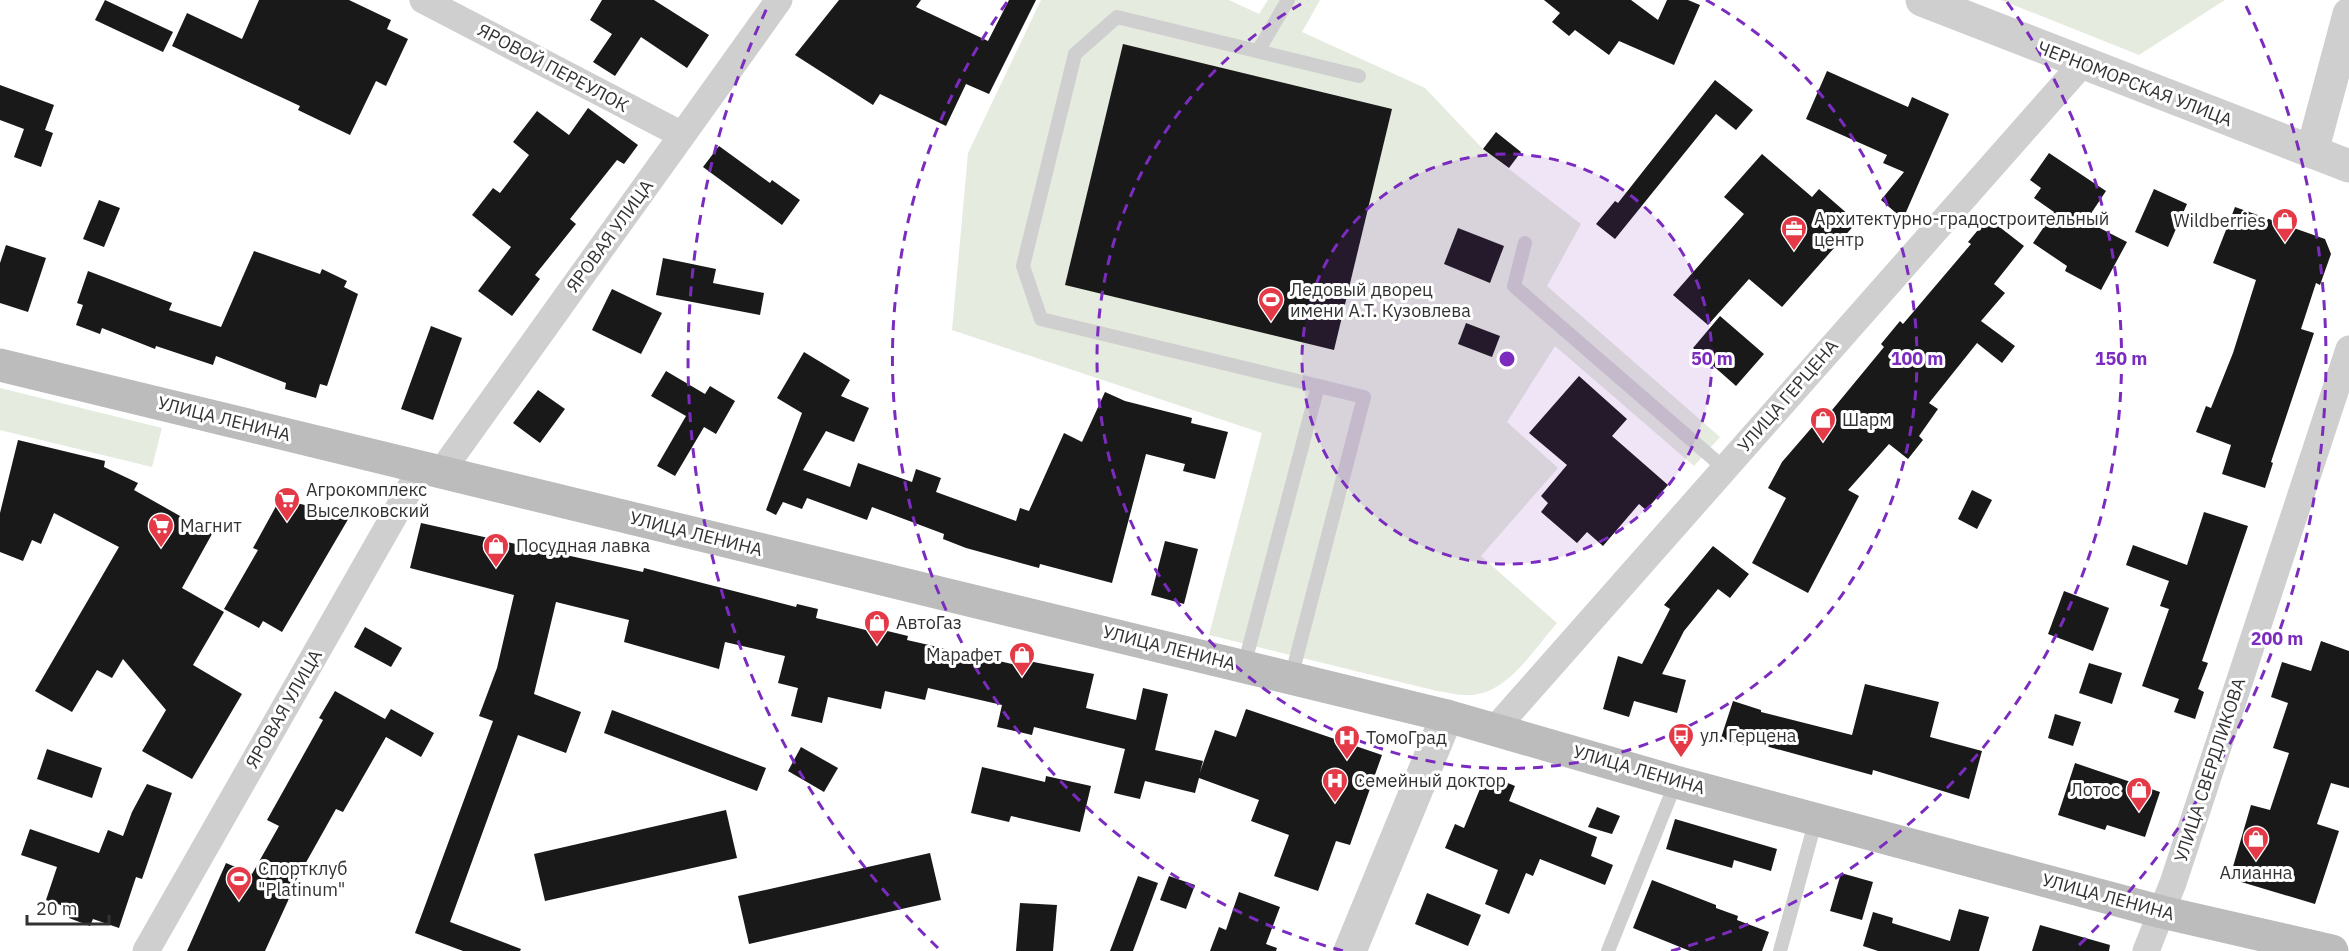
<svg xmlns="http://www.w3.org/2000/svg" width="2349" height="951" viewBox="0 0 2349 951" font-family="'IBM Plex Sans',sans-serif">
	<rect width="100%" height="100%" fill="#fff"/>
	<g fill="#e5ebde">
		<path d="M1041,0H1229L1259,14L1268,0H1320L1302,32L1425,88L1483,149L1581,224L1547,286L1720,437L1694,466L1555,346L1507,422L1558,468L1481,556L1557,623C1533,650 1506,697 1465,695C1456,695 1446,692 1437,691L1209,635L1262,433L952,330L968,153Z"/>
		<path d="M2001,0H2225L2139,55Z"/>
		<path d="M0,388L162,428L152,467L0,430Z"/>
	</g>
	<g fill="#191919">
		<path d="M105,0L173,32L163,52L95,20Z"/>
		<path d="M259,0H349L391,20L387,29L408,39L386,86L376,81L350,135L298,110L300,106L172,46L187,13L242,39Z"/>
		<path d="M602,0H654L709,35L687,68L641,37L615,76L593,62L612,34L590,20Z"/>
		<path d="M839,0H921L916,7L988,41L1009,0H1036L989,94L966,84L946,126L880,94L873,105L795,55Z"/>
		<path d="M1544,0H1631L1658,20L1667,0H1688L1700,5L1674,65L1619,41L1609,55L1575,30L1569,36L1552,22L1560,13Z"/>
		<path d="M1123,44L1392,109L1334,350L1065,285Z"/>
		<path d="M1827,71L1908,107L1912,97L1949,114L1903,219L1881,200L1904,172L1883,163L1887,155L1806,119Z"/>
		<path d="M1715,80L1753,110L1736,130L1716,114L1615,239L1596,224L1615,201L1618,203Z"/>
		<path d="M0,85L54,105L45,130L53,133L41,167L14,157L24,129L0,120Z"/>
		<path d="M588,108L638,145L624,164L617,160L570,219L576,224L535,275L540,279L512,316L478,291L511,247L472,215L493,188L500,193L529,155L513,142L537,111L569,135Z"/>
		<path d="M1496,132L1521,152L1509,168L1483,149Z"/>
		<path d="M719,146L770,183L772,180L800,200L782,225L703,167Z"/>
		<path d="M2049,153L2106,191L2086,221L2127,242L2101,290L2065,271L2067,266L2033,243L2054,212L2034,198L2041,188L2030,180Z"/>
		<path d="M1762,154L1812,197L1819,189L1857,222L1782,307L1749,279L1708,325L1673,295L1744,214L1724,197Z"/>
		<path d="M2154,189L2187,204L2168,247L2135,232Z"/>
		<path d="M99,200L120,208L104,247L83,239Z"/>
		<path d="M2235,207L2325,239L2331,254L2320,285L2316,283L2301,329L2314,333L2271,462L2273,463L2265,488L2222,474L2231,445L2196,432L2206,406L2211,408L2233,353L2256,280L2213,263Z"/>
		<path d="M1988,218L2024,246L1994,284L2005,293L1981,321L2015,346L2002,363L1977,343L1929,403L1938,409L1919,436L1923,440L1908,459L1889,444L1848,490L1859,496L1808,593L1752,563L1786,498L1768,488L1782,462L1820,418L1823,421L1884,347L1881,344L1900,321L1903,324L1971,244L1968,242Z"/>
		<path d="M1458,228L1504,246L1490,283L1444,264Z"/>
		<path d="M6,245L46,258L28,312L0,303V263Z"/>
		<path d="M254,251L320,274L322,269L347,281L344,287L358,294L327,386L320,384L316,398L285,389L286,383L216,356L213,365L156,346L155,349L102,328L100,334L76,325L83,305L77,303L88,271L172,303L169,310L221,327Z"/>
		<path d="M663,258L716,269L713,283L764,293L760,315L656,295Z"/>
		<path d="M612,289L662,313L641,354L592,330Z"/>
		<path d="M1720,316L1764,354L1736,386L1693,348Z"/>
		<path d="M1466,323L1500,336L1492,357L1458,344Z"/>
		<path d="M431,326L462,338L433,420L401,409Z"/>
		<path d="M804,352L850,380L841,396L869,408L854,442L826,431L803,470L850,487L858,463L912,482L916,469L941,478L936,492L1016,521L1020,508L1029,511L1064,433L1082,442L1105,392L1125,401L1192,418L1191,423L1228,432L1215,479L1183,471L1185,464L1146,454L1112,583L1040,564L1039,568L966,548L943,539L944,534L872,507L867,520L807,498L802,509L783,502L776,515L766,510L802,413L777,398Z"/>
		<path d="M666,371L705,394L710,386L735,401L716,434L704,427L675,476L657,466L686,416L651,396Z"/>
		<path d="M1579,376L1627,419L1612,436L1668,485L1646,510L1639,504L1603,546L1587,532L1577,543L1541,512L1548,503L1541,496L1567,465L1529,433Z"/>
		<path d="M538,390L565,409L540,443L513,423Z"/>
		<path d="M18,440L105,461L104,467L138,483L134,490L212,534L182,588L224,612L193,665L242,694L192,779L142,751L166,710L123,659L112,678L97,670L72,712L35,691L119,547L54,513L41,544L32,540L23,561L0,552V513Z"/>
		<path d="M1972,490L1992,500L1977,529L1958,519Z"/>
		<path d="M280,499L350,516L282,632L263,621L259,628L224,609L258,550L253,548Z"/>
		<path d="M2204,512L2248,526L2202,661L2208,663L2198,689L2204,692L2195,719L2174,712L2179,699L2142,686L2169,609L2160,606L2169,581L2126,565L2133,545L2187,565Z"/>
		<path d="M421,523L643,572L644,568L796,607L797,604L818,609L816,618L870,631L871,627L908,636L907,640L1012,664L1013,658L1094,674L1086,708L1136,720L1143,688L1168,694L1155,750L1203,761L1200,772L1215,730L1236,737L1246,709L1382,755L1350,845L1336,841L1318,891L1274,876L1289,835L1251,821L1259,800L1199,778L1195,793L1145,781L1140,799L1114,793L1125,749L1034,727L1032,735L997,727L1002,705L928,688L925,700L885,691L881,709L828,697L822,723L791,716L798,688L778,683L785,656L725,642L719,669L624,642L629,620L556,602L534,694L581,712L566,753L518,735L450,922L521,949L520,951H463L415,933L493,721L479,716L497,668L514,595L410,568Z"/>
		<path d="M1165,541L1198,549L1184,604L1151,595Z"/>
		<path d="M1713,546L1749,574L1730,598L1718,589L1684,631L1662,674L1686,680L1677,713L1634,701L1629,717L1603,709L1618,656L1642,664L1670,609L1664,605Z"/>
		<path d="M2064,591L2109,608L2093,651L2048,634Z"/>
		<path d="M365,627L402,648L391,667L354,647Z"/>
		<path d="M2321,641L2349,651V788L2331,783L2317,824L2339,831L2315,904L2238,881L2232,870L2251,805L2270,810L2289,753L2273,748L2288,703L2271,697L2282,662L2311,671Z"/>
		<path d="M2089,663L2122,673L2112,704L2079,693Z"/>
		<path d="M1865,684L1939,702L1930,737L1982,751L1969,799L1873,770L1872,775L1751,742L1749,747L1721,738L1733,701L1761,710V712L1852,735Z"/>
		<path d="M335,691L385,719L391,709L434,733L421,757L386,737L343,812L336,809L290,891L292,892L265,951H187L226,863L252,874L279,826L267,820L323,720L319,718Z"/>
		<path d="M612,710L766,768L757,791L604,733Z"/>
		<path d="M2055,714L2081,722L2073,746L2048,738Z"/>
		<path d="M801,747L838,768L824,792L788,771Z"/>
		<path d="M47,749L102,768L92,798L37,779Z"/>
		<path d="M2075,763L2160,792L2145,837L2107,825L2105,830L2058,815Z"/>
		<path d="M982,767L1045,782L1046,776L1091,786L1080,832L1011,816L1009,822L971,813Z"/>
		<path d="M1486,774L1515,786L1509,801L1597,837L1591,856L1613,865L1605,885L1540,859L1533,876L1526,873L1509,914L1485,904L1498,870L1445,848L1455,824L1464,828Z"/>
		<path d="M147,784L172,793L142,879L136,877L119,928L93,919L90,926L69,918L72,909L46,900L57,867L21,855L30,829L99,853L108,830L123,836L132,812Z"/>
		<path d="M1597,807L1620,816L1612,834L1588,827Z"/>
		<path d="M726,810L737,858L545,901L534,854Z"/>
		<path d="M1675,819L1777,849L1771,871L1734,860L1732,868L1666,849Z"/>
		<path d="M930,853L941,900L749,944L738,896Z"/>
		<path d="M1841,873L1873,882L1862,920L1830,911Z"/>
		<path d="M1138,876L1158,883L1133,951H1110Z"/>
		<path d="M1169,876L1195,885L1186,909L1160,900Z"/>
		<path d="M1652,880L1716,905V908L1738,916L1737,920L1769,932L1762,951H1690L1633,928Z"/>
		<path d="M1239,892L1280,907L1266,944L1277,948L1276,951H1210L1219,927L1226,930Z"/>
		<path d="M1427,893L1481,915L1468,946L1415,924Z"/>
		<path d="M1020,903L1057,905L1053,951H1016Z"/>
		<path d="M1959,909L1989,917L1979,951H1878L1863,946L1873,912L1893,918L1892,923L1950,941Z"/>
		<path d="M2040,925L2110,945L2109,951H2032Z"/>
	</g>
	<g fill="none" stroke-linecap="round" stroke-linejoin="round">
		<g stroke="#cfcfcf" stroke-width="14">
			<path d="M1258,51L1288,0"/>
			<path d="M1525,243L1514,286L1724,468"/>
			<path d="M1244,666L1318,386"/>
			<path d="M1291,678L1364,397L1041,319L1023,266L1075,54L1117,17L1359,76"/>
			<path d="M1608,951L1676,782"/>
			<path d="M1780,951L1816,819"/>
		</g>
		<g stroke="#cfcfcf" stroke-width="27">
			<path d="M423,0L682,135"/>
			<path d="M441,472L779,0"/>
			<path d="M1495,729L2082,64"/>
			<path d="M146,951L422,467"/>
			<path d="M2146,951L2173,883L2349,349"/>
		</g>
		<g stroke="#cfcfcf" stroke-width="33">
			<path d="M1922,0L2349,166"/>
			<path d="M2312,152L2349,14"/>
			<path d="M1350,951L1447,716"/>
		</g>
		<path stroke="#bcbcbc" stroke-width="33" d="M0,365L1447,716L1676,782L2162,912L2332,951"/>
	</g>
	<circle cx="1507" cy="359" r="205" fill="#7b2cbf" fill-opacity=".12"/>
	<g fill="none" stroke="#7b2cbf" stroke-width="3" stroke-dasharray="10 8">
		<circle cx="1507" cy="359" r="205"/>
		<path d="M1706 0A410 410 0 1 1 1308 0"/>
		<path d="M1343 951A614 614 0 0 1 1007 2M2007 2A614 614 0 0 1 1671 951"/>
		<path d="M938 948A819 819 0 0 1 768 6M2246 6A819 819 0 0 1 2076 948"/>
	</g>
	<defs>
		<symbol id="shop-pin" viewBox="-11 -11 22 30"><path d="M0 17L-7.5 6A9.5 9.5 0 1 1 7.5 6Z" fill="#e43a48" stroke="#fff"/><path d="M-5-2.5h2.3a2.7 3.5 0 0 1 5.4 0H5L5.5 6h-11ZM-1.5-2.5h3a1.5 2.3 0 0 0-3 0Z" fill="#fff"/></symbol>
		<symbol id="office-pin" viewBox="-11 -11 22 30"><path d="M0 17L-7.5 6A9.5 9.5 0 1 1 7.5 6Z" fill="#e43a48" stroke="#fff"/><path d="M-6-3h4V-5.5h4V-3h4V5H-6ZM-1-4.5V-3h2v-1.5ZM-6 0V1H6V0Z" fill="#fff"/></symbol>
		<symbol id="stadium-pin" viewBox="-11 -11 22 30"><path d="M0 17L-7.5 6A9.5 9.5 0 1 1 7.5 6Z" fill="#e43a48" stroke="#fff"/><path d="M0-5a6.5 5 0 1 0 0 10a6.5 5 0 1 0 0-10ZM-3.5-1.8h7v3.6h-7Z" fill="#fff"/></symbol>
		<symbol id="supermarket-pin" viewBox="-11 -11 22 30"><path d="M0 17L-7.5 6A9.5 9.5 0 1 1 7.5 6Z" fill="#e43a48" stroke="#fff"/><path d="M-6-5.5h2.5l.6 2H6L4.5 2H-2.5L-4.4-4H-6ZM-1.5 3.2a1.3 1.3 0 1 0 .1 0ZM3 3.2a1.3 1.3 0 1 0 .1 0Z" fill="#fff"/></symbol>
		<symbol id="bus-pin" viewBox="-11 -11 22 30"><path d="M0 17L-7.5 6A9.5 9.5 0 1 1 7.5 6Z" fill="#e43a48" stroke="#fff"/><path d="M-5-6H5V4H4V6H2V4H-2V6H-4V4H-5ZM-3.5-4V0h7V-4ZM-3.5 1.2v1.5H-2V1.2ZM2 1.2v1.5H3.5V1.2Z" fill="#fff"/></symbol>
		<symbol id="hospital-pin" viewBox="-11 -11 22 30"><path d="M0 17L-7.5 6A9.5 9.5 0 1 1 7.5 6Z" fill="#e43a48" stroke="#fff"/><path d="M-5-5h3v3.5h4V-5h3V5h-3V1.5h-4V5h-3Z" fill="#fff"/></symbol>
	</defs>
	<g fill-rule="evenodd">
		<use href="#shop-pin" x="2270" y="206" width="30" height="40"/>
		<use href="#office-pin" x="1779" y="214" width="30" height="40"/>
		<use href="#stadium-pin" x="1256" y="285" width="30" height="40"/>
		<use href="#shop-pin" x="1808" y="405" width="30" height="40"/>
		<use href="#supermarket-pin" x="272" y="485" width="30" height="40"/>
		<use href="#supermarket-pin" x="146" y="511" width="30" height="40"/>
		<use href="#shop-pin" x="481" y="531" width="30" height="40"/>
		<use href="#shop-pin" x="862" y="608" width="30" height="40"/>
		<use href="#shop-pin" x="1007" y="640" width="30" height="40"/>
		<use href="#bus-pin" x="1666" y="721" width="30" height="40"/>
		<use href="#hospital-pin" x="1332" y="723" width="30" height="40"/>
		<use href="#hospital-pin" x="1320" y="766" width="30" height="40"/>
		<use href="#shop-pin" x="2124" y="775" width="30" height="40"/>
		<use href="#shop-pin" x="2241" y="824" width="30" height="40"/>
		<use href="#stadium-pin" x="224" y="864" width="30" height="40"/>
	</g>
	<g text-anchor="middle" stroke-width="6" stroke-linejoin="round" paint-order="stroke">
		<g font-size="18" fill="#323232" stroke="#fff">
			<text transform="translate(553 68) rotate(28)" y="6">ЯРОВОЙ ПЕРЕУЛОК</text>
			<text transform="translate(2135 84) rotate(21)" y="6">ЧЕРНОМОРСКАЯ УЛИЦА</text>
			<text transform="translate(610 236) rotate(-54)" y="6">ЯРОВАЯ УЛИЦА</text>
			<text transform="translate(1788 396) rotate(-49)" y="6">УЛИЦА ГЕРЦЕНА</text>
			<text transform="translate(224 419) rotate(14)" y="6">УЛИЦА ЛЕНИНА</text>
			<text transform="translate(696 534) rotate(14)" y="6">УЛИЦА ЛЕНИНА</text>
			<text transform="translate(1169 648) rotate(14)" y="6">УЛИЦА ЛЕНИНА</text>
			<text transform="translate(284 709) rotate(-60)" y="6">ЯРОВАЯ УЛИЦА</text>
			<text transform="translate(1639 770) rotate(16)" y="6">УЛИЦА ЛЕНИНА</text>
			<text transform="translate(2210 770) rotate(-72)" y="6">УЛИЦА СВЕРДЛИКОВА</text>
			<text transform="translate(2108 897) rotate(15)" y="6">УЛИЦА ЛЕНИНА</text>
		</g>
		<g font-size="18" fill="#323232" stroke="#fff" text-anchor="start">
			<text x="1814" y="225">Архитектурно-градостроительный<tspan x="1814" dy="21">центр</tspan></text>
			<text x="2266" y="227" text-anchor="end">Wildberries</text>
			<text x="1290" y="296">Ледовый дворец<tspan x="1290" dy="21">имени А.Т. Кузовлева</tspan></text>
			<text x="1842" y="426">Шарм</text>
			<text x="306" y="496">Агрокомплекс<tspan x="306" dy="21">Выселковский</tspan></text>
			<text x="180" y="532">Магнит</text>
			<text x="516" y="552">Посудная лавка</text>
			<text x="896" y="629">АвтоГаз</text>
			<text x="1002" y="661" text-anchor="end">Марафет</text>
			<text x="1700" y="742">ул. Герцена</text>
			<text x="1366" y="744">ТомоГрад</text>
			<text x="1354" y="787">Семейный доктор</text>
			<text x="2120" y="796" text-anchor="end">Лотос</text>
			<text x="258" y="875">Спортклуб<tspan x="258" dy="21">"Platinum"</tspan></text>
			<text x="2256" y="879" text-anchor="middle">Алианна</text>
		</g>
	</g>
	<circle cx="1507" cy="359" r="9" fill="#7b2cbf" stroke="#fff" stroke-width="3"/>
	<g font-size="18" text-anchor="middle" font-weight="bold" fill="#7b2cbf" stroke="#fff" stroke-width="6" stroke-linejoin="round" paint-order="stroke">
		<text x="1712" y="365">50 m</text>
		<text x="1917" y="365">100 m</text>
		<text x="2121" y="365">150 m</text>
		<text x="2277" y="645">200 m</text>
	</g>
	<path d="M27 915v9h82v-9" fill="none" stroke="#323232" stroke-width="3"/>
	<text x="36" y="915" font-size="18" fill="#323232" stroke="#ffffff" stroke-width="4.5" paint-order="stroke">20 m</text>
</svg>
